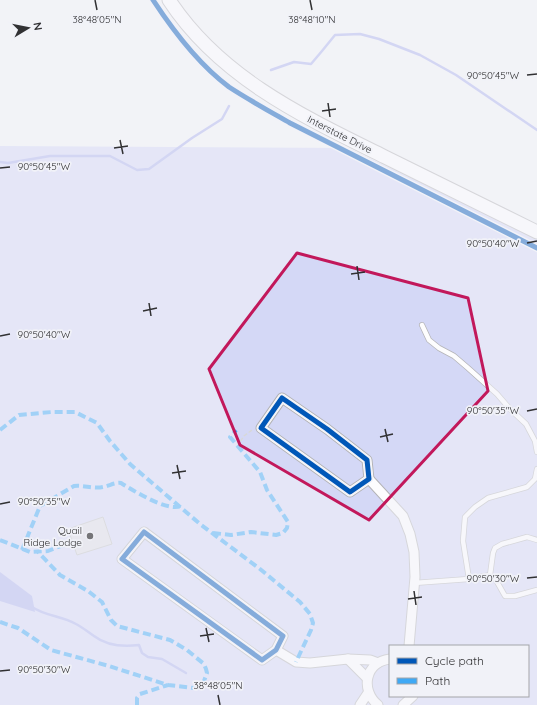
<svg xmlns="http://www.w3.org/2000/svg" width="537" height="705" viewBox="0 0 537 705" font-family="Quicksand,sans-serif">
	<rect width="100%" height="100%" fill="#f2f3f7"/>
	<path fill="#d4d8f6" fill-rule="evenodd" d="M0,146L348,148L537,238V705H0ZM390,646H528V696H390Z"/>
	<path fill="#aeb3ee" d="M0,572L32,596L35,612L0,601Z"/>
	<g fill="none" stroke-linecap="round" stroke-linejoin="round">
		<g stroke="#aeb3ee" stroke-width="2.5">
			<path d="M271,70L294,62L311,64L322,51L335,35L360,34L379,39L420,55L456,75L537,130"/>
			<path d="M0,162L8,163L50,156H110L137,170L149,169L192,138L222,119L229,106"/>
			<path d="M32,607C45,616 62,616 76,624C82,627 88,632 94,636C107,646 123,647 139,645L142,653L148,657L162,659L186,673"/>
		</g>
	</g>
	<path fill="#dbdce5" stroke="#c1c2c4" d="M103,517L112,544L77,555L68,529Z"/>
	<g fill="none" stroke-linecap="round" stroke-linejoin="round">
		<defs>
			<g id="service">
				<path d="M422,325L429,340L439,348L454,356L468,368L497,394L510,409L526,424L535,441L537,452"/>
				<path d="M490,575L493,553L495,548L502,544L527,537L537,540"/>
				<path d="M469,579L463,541L465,517L475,507L488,498L527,487L535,479L537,469"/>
				<path d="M414,583L469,579L490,575L496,580L505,596H515L537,590"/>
			</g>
			<g id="minor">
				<path d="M282,398L327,429L367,460L369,479L350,492L261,428Z"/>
				<path d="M369,479L403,516L410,534L414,552L415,577L409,646"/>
				<path d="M144,532L283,636L276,650L262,660L122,559Z"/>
				<path d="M276,650L296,662L310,663L348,659L370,660L378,663"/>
				<path d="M348,659L367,678"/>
				<path d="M360,705L368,693"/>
				<path d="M378,705C360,690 365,662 390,659"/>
				<path d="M403,705L413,696"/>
			</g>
			<path id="secondary" d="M169,0C220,78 304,117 385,157C435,182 486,207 537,232"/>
		</defs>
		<use href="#service" stroke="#b4b4b7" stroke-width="6"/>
		<use href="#minor" stroke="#b4b4b7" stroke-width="11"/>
		<use href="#secondary" stroke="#b4b4b7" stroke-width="15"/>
		<path stroke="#d8d8d8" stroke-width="1.5" stroke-dasharray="4 2" stroke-linecap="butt" d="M237,446L244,436L252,430"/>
		<use href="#service" stroke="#fdfdfe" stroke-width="4.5"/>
		<use href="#minor" stroke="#fdfdfe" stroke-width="9"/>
		<use href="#secondary" stroke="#fdfdfe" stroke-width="13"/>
		<g stroke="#3fa9f5" stroke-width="4" stroke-dasharray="8 4" stroke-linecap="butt">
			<path d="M0,430L19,415L52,412H75L97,423L110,441L130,464L200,524L260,569L300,602L310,614L313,623L311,630L296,662"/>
			<path d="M213,533L231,535L251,532L276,535L283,533L287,528L288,522L267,490L260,472L230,437L236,430"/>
			<path d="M0,540L30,552L48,551L66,544"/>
			<path d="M22,550L40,506L74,486C84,485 93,489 103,487C109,486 115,482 121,483C132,490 168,512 180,506"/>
			<path d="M0,622L18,628L51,650L109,666L168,685L193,688L200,687L204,681L207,673L206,669L204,664L187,650L170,640L117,626L111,620L102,602L88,591L60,575L38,552"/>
			<path d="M137,705V698L140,694L168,685"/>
		</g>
		<defs>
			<g id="cycleway">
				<path d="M153,0C174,32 198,64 229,87C249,100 269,111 290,123L537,248"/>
				<path d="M282,398L327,429L367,460L369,479L350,492L261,428Z"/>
				<path d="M144,532L283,636L276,650L262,660L122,559Z"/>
			</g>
		</defs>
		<use href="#cycleway" stroke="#f1f2f8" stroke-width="8"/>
		<use href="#cycleway" stroke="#0057b8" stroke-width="5"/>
	</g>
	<path d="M0 0H537V705H0ZM297,253L468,298L488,391L369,520L240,445L209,369Z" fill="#f2f3f7" fill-opacity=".55" fill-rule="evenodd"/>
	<path fill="none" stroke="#c2185b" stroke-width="3" stroke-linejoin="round" d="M297,253L468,298L488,391L369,520L240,445L209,369Z"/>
	<path fill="none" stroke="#313133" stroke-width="1.5" d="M95,0L97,10M310,0L312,10M527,75L537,74M328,103L330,117M322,111L336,109M120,140L123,154M114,148L128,146M0,168L10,167M527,243L537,241M357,266L359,280M351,274L365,272M149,303L151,316M143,311L157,308M0,336L10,334M527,411L537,409M385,429L388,442M380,437L393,434M177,465L180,479M172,473L186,471M0,504L10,502M527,578L537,577M414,591L416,605M408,599L422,597M206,628L209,642M200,636L214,634M0,671L10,670M218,695L220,705"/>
	<circle fill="#757578" stroke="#f1f2f8" stroke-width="1.5" cx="90" cy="536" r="4"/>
	<g text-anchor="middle" stroke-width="3.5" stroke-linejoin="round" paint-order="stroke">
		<g font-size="10" fill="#313133" stroke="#f1f2f8">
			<text transform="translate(340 134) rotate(27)" y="4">Interstate Drive</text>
		</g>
		<g font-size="10" fill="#313133" stroke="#f1f2f8" text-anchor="end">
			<text x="82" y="534">Quail<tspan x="82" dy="12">Ridge Lodge</tspan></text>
		</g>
	</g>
	<g font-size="10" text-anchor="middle" fill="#313133" stroke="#f1f2f8" stroke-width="3.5" stroke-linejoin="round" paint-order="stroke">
		<text x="97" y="23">38°48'05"N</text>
		<text x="312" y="23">38°48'10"N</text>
		<text x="493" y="79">90°50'45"W</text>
		<text x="44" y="170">90°50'45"W</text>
		<text x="493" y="247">90°50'40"W</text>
		<text x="44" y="338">90°50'40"W</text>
		<text x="493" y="414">90°50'35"W</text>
		<text x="44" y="505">90°50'35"W</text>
		<text x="493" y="582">90°50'30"W</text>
		<text x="44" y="673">90°50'30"W</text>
		<text x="218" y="689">38°48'05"N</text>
	</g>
	<rect x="389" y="645" width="140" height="52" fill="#f1f2f8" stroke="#a4a5a9"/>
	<rect x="397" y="658" width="20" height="6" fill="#0057b8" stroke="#a4a5a9"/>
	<text x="425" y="665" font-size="12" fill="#313133">Cycle path</text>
	<rect x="397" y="678" width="20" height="6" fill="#3fa9f5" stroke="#a4a5a9"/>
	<text x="425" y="685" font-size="12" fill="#313133">Path</text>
	<g transform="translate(28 28) rotate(80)" stroke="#f1f2f8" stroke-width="3" paint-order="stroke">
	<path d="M0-3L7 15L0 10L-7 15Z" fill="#313133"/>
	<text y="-6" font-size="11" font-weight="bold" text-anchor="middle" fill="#313133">N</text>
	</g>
</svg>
